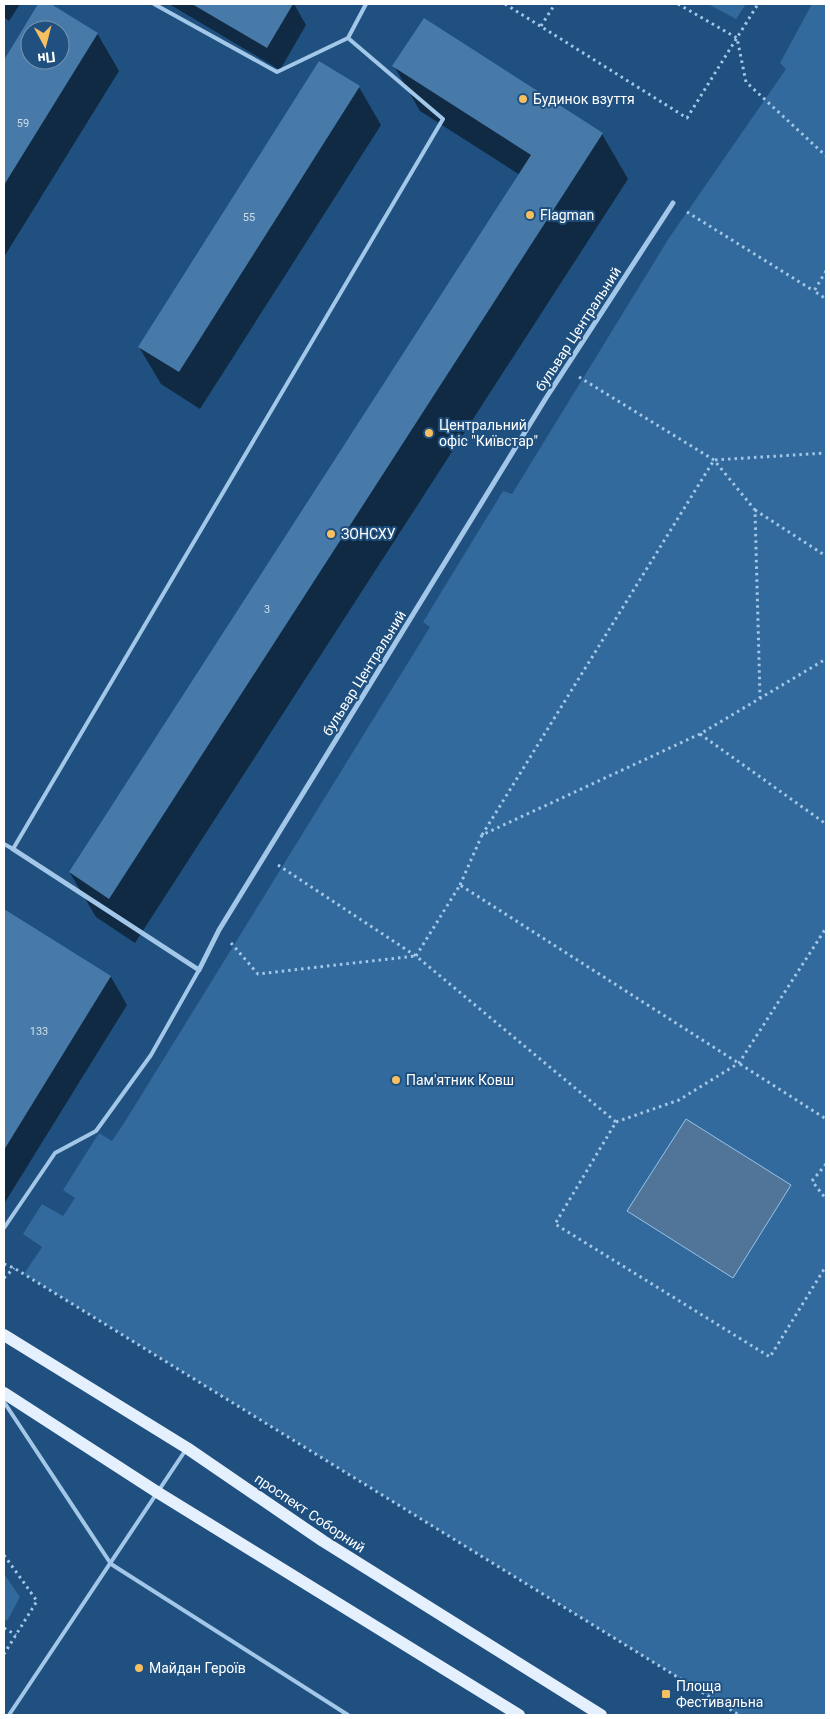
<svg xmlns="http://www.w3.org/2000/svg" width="830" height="1719" viewBox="0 0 830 1719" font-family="Roboto,sans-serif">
	<rect width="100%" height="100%" fill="#1f507f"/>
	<g fill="#326a9d">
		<path d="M708,4H746L736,19Z"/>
		<path d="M812,4H826V1715H739L24,1274L42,1247L23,1234L42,1204L63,1216L75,1198L63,1190L99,1133L112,1141L126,1120L430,627L423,622L503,491L512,494L669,238L786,69L780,63Z"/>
		<path d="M4,1574L20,1597L7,1621L4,1619Z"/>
	</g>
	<path fill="#517598" stroke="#96c3e9" d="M686,1119L791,1185L733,1278L627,1211Z"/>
	<g fill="#0007" fill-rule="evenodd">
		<path d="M4,4H20L9,21L4,17Z"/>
		<path d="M40,4H48L97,33L119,71L4,257V62ZM30,30H60V60H30Z"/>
		<path d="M169,4H294L306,25L280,70Z"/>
		<path d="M320,63L359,87L381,125L200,409L161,384L139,347Z"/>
		<path d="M394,66L602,134L628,179L135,943L96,917L70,873L520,175L420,111Z"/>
		<path d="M4,911L111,977L127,1005L4,1204Z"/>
	</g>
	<g fill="#477aa8" fill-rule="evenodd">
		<path d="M38,4H51L98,33L4,185V60ZM30,30H60V60H30Z"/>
		<path d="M192,4H293L267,48Z"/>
		<path d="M424,18L603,133L109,899L69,872L531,155L392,66Z"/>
		<path d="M319,61L360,86L179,372L138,347Z"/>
		<path d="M4,909L111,976L4,1150Z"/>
	</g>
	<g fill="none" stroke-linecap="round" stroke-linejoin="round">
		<g stroke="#a3c7e8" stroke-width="3" stroke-dasharray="2.5 4" stroke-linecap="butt">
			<path d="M505,4L687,118L758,4"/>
			<path d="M678,4L737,38L746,82L826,156"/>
			<path d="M541,26L555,4"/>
			<path d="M687,212L814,291"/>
			<path d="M826,271L814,291L826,299"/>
			<path d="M579,377L714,460L755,510L760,698"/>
			<path d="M755,510L826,556"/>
			<path d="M700,734L826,824"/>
			<path d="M482,835L714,460L826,453"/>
			<path d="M278,865L416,956L616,1122L555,1224L770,1357L826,1266"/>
			<path d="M460,885L482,835L700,734L826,659"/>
			<path d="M231,943L258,974L415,956"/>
			<path d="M416,956L460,885L826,1119"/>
			<path d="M616,1122L679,1100L739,1063L826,928"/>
			<path d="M826,1164L812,1181L826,1199"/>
			<path d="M4,1264L14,1268L739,1715"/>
			<path d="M4,1278L14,1268"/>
			<path d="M4,1555L37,1601L4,1654"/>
			<path d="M4,1628L16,1635"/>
		</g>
		<g stroke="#a3c7e8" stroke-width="4">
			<path d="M154,4L277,72L348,38L366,4"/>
			<path d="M4,844L13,849L443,119L348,38"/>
			<path d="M4,1228L55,1153L96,1131L151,1055L199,970"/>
			<path d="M4,1402L111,1564L348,1715"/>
			<path d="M9,1715L185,1451"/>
		</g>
		<path stroke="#a3c7e8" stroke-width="5" d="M13,849L199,970L219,930L546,398L673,203"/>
		<g stroke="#e5f0fe" stroke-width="12">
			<path d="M4,1335L187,1448L323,1541L601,1715"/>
			<path d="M4,1393L157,1492L519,1715"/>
		</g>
	</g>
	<g fill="#f6c062" stroke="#1f507f" stroke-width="2">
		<circle cx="523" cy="99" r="5"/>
		<circle cx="530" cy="215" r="5"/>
		<circle cx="429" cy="433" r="5"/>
		<circle cx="331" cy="534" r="5"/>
		<circle cx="396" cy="1080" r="5"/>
		<circle cx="139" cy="1668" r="5"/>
		<rect x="661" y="1689" width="10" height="10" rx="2.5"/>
	</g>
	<g text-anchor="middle" stroke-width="4" stroke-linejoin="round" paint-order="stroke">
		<g font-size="11" fill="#d1dee9">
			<text x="23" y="127">59</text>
			<text x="249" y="221">55</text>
			<text x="267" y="613">3</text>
			<text x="39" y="1035">133</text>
		</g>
		<g font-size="14" fill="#fff" stroke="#1f507f" text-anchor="start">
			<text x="533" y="104">Будинок взуття</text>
			<text x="540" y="220">Flagman</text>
			<text x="439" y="430">Центральний<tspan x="439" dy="16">офіс "Київстар"</tspan></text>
			<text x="341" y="539">ЗОНСХУ</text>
			<text x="406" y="1085">Пам'ятник Ковш</text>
			<text x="149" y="1673">Майдан Героїв</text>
			<text x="676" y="1691">Площа<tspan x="676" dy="16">Фестивальна</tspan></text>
		</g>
		<g font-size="14" fill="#fff" stroke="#1f507f">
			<text transform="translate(578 329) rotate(-57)" y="5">бульвар Центральний</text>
			<text transform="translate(364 673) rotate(-58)" y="5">бульвар Центральний</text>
			<text transform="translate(310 1513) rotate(34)" y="5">проспект Соборний</text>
		</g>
	</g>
	<rect width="830" height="1719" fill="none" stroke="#ffffff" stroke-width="10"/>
	<g transform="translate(45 45) rotate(173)"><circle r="24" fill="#1f507f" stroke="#7996b2"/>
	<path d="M0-4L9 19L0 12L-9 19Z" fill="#f6c062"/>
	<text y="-8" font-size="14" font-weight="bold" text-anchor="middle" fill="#ffffff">Пн</text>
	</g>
</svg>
